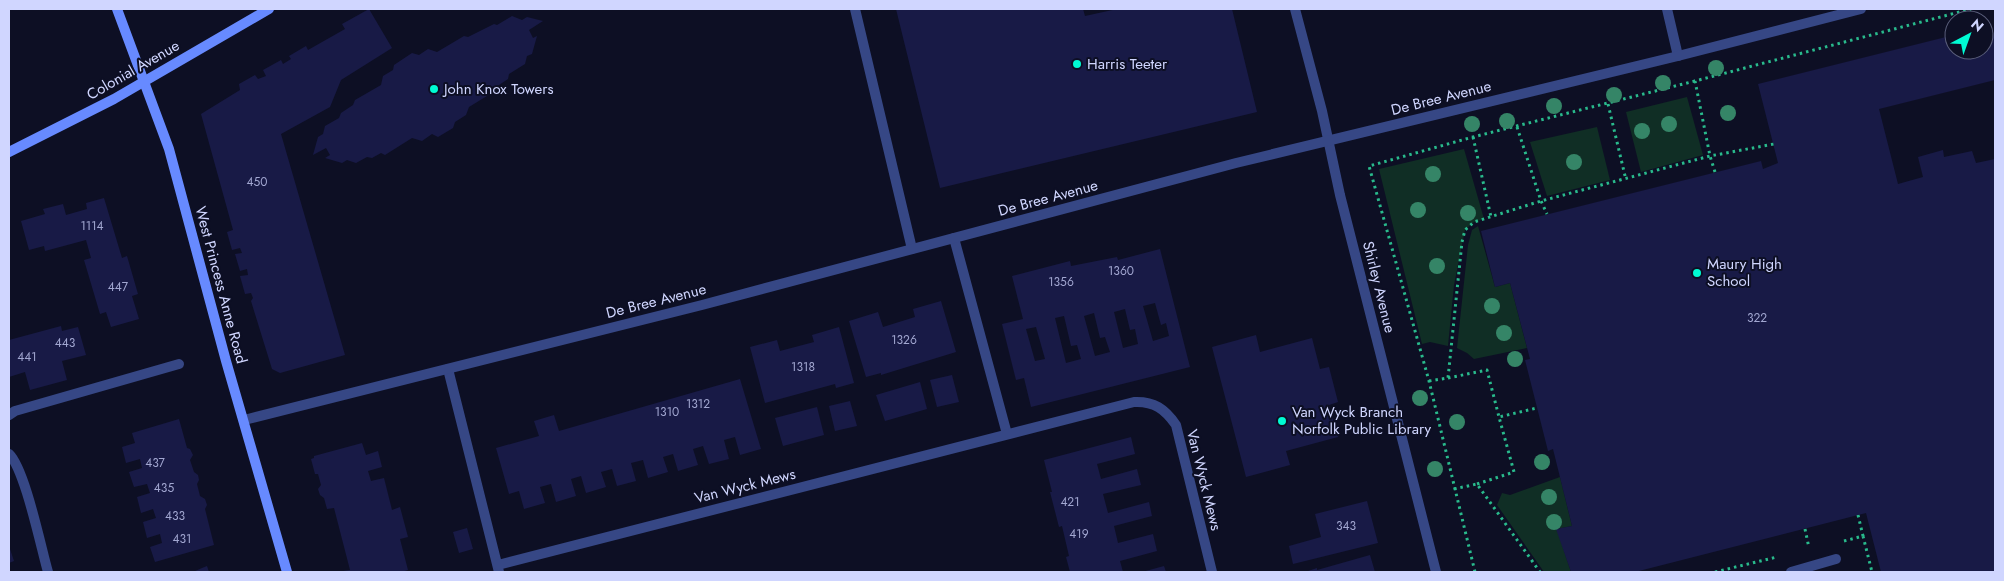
<svg xmlns="http://www.w3.org/2000/svg" width="2004" height="581" viewBox="0 0 2004 581" font-family="Jost,sans-serif">
	<rect width="100%" height="100%" fill="#0d0f24"/>
	<g fill="#102e25">
		<path d="M1687,97L1703,155L1641,172L1626,112Z"/>
		<path d="M1597,127L1610,180L1547,196L1530,142Z"/>
		<path d="M1464,149L1484,219L1474,222L1465,230L1454,285L1448,346L1430,342L1422,344L1379,169Z"/>
		<path d="M1478,226L1495,287L1510,283L1527,348L1474,359L1467,353L1457,348L1468,245L1472,230Z"/>
		<path d="M1560,477L1572,526L1557,529L1571,572H1544L1497,505L1502,493L1510,495Z"/>
	</g>
	<g fill="#181a46" fill-rule="evenodd">
		<path d="M369,9L392,48L341,80L330,107L281,134L345,355L280,373L272,369L251,301L253,298L251,293L245,294L240,276L248,275L247,269L240,271L235,254L242,253L240,248L232,250L227,232L233,230L201,114L240,90L239,84L255,75L258,79L266,76L263,70L281,60L283,64L291,59L289,56L306,46L308,50L345,29L342,24Z"/>
		<path d="M896,9H1083L1085,16L1117,9H1232L1257,112L940,188Z"/>
		<path d="M512,16L522,20L527,17L543,21L529,30L533,38L537,36L532,54L527,56L525,64L509,74L508,79L496,87L495,91L469,107L466,115L455,122L453,128L438,137L432,134L422,141L412,138L385,155L381,153L372,158L367,157L356,163L347,160L342,163L325,158L330,155L326,148L313,155L318,137L323,134L325,126L339,118L341,113L353,105L355,100L381,85L383,76L393,70L394,65L412,53L419,55L428,49L437,52L464,36L468,37L494,24L497,25Z"/>
		<path d="M1991,26L1995,40V80L1879,109L1898,184L1923,177L1918,157L1943,150L1944,157L1972,151L1976,163L1995,159V572H1881L1866,513L1635,572H1571L1556,529L1572,526L1553,449L1548,451L1525,360L1530,359L1510,283L1495,287L1481,231L1761,161L1763,169L1778,163L1758,84L1954,35V50H1984V28Z"/>
		<path d="M104,198L122,258L127,256L138,294L132,296L139,319L111,327L106,312L100,314L84,260L91,258L86,240L45,251L44,246L29,250L21,221L45,214L43,209L63,204L66,215L87,209L86,203Z"/>
		<path d="M1160,249L1190,367L1031,407L1024,378L1016,380L1002,324L1023,319L1012,276L1070,261L1071,266L1117,257L1118,260ZM1155,303L1161,325L1166,323L1169,336L1153,341L1143,306ZM1125,309L1130,330L1135,329L1138,344L1123,348L1114,312ZM1094,313L1100,338L1105,337L1110,352L1095,356L1084,316ZM1064,316L1071,346L1077,345L1081,359L1066,363L1055,318ZM1036,327L1045,359L1035,361L1026,329Z"/>
		<path d="M941,301L956,352L881,375V373L866,377L849,321L878,312L883,327L915,317L913,309Z"/>
		<path d="M61,326L62,331L78,327L86,355L62,361L67,380L30,390L25,372L9,377V340Z"/>
		<path d="M839,327L854,383L836,388L835,384L765,403L750,347L777,340L780,351L814,342L812,335Z"/>
		<path d="M1256,335L1260,352L1312,338L1320,369L1329,367L1338,402L1329,405L1338,437L1286,451L1290,465L1246,477L1212,347Z"/>
		<path d="M952,375L959,402L937,407L930,380Z"/>
		<path d="M740,379L761,449L740,455L735,437L724,440L729,459L709,464L703,446L693,449L698,465L678,471L673,454L663,457L668,472L648,478L643,460L631,463L636,481L617,486L612,469L601,472L606,487L586,493L581,476L571,479L576,496L556,502L551,484L540,487L545,503L524,509L519,491L509,494L496,448L539,436L534,421L554,415L559,431Z"/>
		<path d="M920,382L927,409L885,421L876,395Z"/>
		<path d="M850,401L857,426L835,431L829,406Z"/>
		<path d="M817,407L824,435L783,446L775,418Z"/>
		<path d="M179,419L187,448L190,449L193,455L190,460L194,472L198,475L199,480L197,484L200,496L205,499L207,505L205,509L214,545L155,562L150,547L162,543L160,534L147,538L143,522L156,518L153,509L141,513L137,497L150,493L147,484L134,487L129,472L142,468L140,459L126,463L122,447L135,443L132,433Z"/>
		<path d="M1131,437L1135,454L1097,464L1101,479L1137,469L1141,485L1103,494L1108,513L1149,502L1152,516L1114,526L1118,543L1153,534L1157,551L1120,561L1123,572H1070L1066,557L1069,556L1062,526L1059,527L1050,492H1052L1044,460Z"/>
		<path d="M362,443L366,455L378,451L382,467L368,471L371,481L384,478L392,510L400,507L408,537L400,539L408,570L401,572H344L343,571L350,570L334,508L327,509L324,498L320,495L318,489L321,485L318,474H315L311,459L314,458V456Z"/>
		<path d="M1367,501L1378,543L1293,564L1289,546L1321,537L1315,514Z"/>
		<path d="M467,528L473,549L459,553L453,532Z"/>
		<path d="M9,546L14,561L9,563Z"/>
		<path d="M1370,555L1375,572H1305L1317,568V570Z"/>
		<path d="M207,566L209,572H193L202,568Z"/>
		<path d="M1164,566L1166,572H1142Z"/>
	</g>
	<g fill="none" stroke-linecap="round" stroke-linejoin="round">
		<g stroke="#29ba8c" stroke-width="3" stroke-dasharray="2.5 4" stroke-linecap="butt">
			<path d="M1608,104L1626,180"/>
			<path d="M1517,127L1541,201L1547,214"/>
			<path d="M1473,137L1491,217"/>
			<path d="M1715,172L1710,156L1695,81L1971,9"/>
			<path d="M1448,378L1487,370L1499,417"/>
			<path d="M1429,381L1448,378L1462,242L1465,230L1474,222L1541,201L1710,156L1774,144"/>
			<path d="M1477,484L1514,472L1499,417L1537,408"/>
			<path d="M1454,489L1477,484L1540,572"/>
			<path d="M1858,515L1863,536"/>
			<path d="M1805,529L1809,548"/>
			<path d="M1844,541L1863,536L1872,572"/>
			<path d="M1475,572L1429,381L1369,166L1473,137L1695,81"/>
			<path d="M1715,572L1777,557"/>
		</g>
		<g stroke="#364785" stroke-width="10">
			<path d="M855,9L912,249"/>
			<path d="M954,238L1007,434"/>
			<path d="M448,369L499,572"/>
			<path d="M9,415L15,411L179,364"/>
			<path d="M9,454C25,469 41,548 48,572"/>
			<path d="M498,565L1134,402C1154,401 1165,409 1176,425L1212,572"/>
			<path d="M1791,572L1836,559"/>
		</g>
		<g stroke="#364785" stroke-width="10">
			<path d="M1295,9L1322,111L1340,195L1436,572"/>
			<path d="M1667,9L1678,56"/>
			<path d="M244,420L702,305L1236,163L1678,56L1861,9"/>
		</g>
		<g stroke="#678aff" stroke-width="10">
			<path d="M117,9L169,149L226,361L287,572"/>
			<path d="M9,152L114,99L269,9"/>
		</g>
	</g>
	<g fill="#358567">
		<circle cx="1716" cy="68" r="8"/>
		<circle cx="1663" cy="83" r="8"/>
		<circle cx="1614" cy="95" r="8"/>
		<circle cx="1554" cy="106" r="8"/>
		<circle cx="1728" cy="113" r="8"/>
		<circle cx="1507" cy="121" r="8"/>
		<circle cx="1472" cy="124" r="8"/>
		<circle cx="1669" cy="124" r="8"/>
		<circle cx="1642" cy="131" r="8"/>
		<circle cx="1574" cy="162" r="8"/>
		<circle cx="1433" cy="174" r="8"/>
		<circle cx="1418" cy="210" r="8"/>
		<circle cx="1468" cy="213" r="8"/>
		<circle cx="1437" cy="266" r="8"/>
		<circle cx="1492" cy="306" r="8"/>
		<circle cx="1504" cy="333" r="8"/>
		<circle cx="1515" cy="359" r="8"/>
		<circle cx="1420" cy="398" r="8"/>
		<circle cx="1457" cy="422" r="8"/>
		<circle cx="1542" cy="462" r="8"/>
		<circle cx="1435" cy="469" r="8"/>
		<circle cx="1549" cy="497" r="8"/>
		<circle cx="1554" cy="522" r="8"/>
	</g>
	<g fill="#00fbd4" stroke="#0d0f24" stroke-width="2">
		<circle cx="1077" cy="64" r="5"/>
		<circle cx="434" cy="89" r="5"/>
		<circle cx="1697" cy="273" r="5"/>
		<circle cx="1282" cy="421" r="5"/>
	</g>
	<g text-anchor="middle" stroke-width="4" stroke-linejoin="round" paint-order="stroke">
		<g font-size="12" fill="#a2a7d1">
			<text x="257" y="186">450</text>
			<text x="92" y="230">1114</text>
			<text x="1121" y="275">1360</text>
			<text x="1061" y="286">1356</text>
			<text x="118" y="291">447</text>
			<text x="1757" y="322">322</text>
			<text x="904" y="344">1326</text>
			<text x="65" y="347">443</text>
			<text x="27" y="361">441</text>
			<text x="803" y="371">1318</text>
			<text x="698" y="408">1312</text>
			<text x="667" y="416">1310</text>
			<text x="155" y="467">437</text>
			<text x="164" y="492">435</text>
			<text x="1070" y="506">421</text>
			<text x="175" y="520">433</text>
			<text x="1346" y="530">343</text>
			<text x="1079" y="538">419</text>
			<text x="182" y="543">431</text>
		</g>
		<g font-size="15" fill="#d0d6ff" stroke="#0d0f24" text-anchor="start">
			<text x="1087" y="69">Harris Teeter</text>
			<text x="444" y="94">John Knox Towers</text>
			<text x="1707" y="269">Maury High<tspan x="1707" dy="17">School</tspan></text>
			<text x="1292" y="417">Van Wyck Branch<tspan x="1292" dy="17">Norfolk Public Library</tspan></text>
		</g>
		<g font-size="15" fill="#d0d6ff" stroke="#0d0f24">
			<text transform="translate(133 70) rotate(-30)" y="5">Colonial Avenue</text>
			<text transform="translate(1441 98) rotate(-14)" y="5">De Bree Avenue</text>
			<text transform="translate(1048 198) rotate(-15)" y="5">De Bree Avenue</text>
			<text transform="translate(221 285) rotate(75)" y="5">West Princess Anne Road</text>
			<text transform="translate(1379 287) rotate(76)" y="5">Shirley Avenue</text>
			<text transform="translate(656 301) rotate(-14)" y="5">De Bree Avenue</text>
			<text transform="translate(1204 480) rotate(76)" y="5">Van Wyck Mews</text>
			<text transform="translate(745 486) rotate(-14)" y="5">Van Wyck Mews</text>
		</g>
	</g>
	<rect width="2004" height="581" fill="none" stroke="#d0d6ff" stroke-width="20"/>
	<g transform="translate(1969 35) rotate(41)"><circle r="24" fill="#0d0f24" stroke="#5b5f7c"/>
	<path d="M0-4L9 19L0 12L-9 19Z" fill="#00fbd4"/>
	<text y="-8" font-size="14" font-weight="bold" text-anchor="middle" fill="#d0d6ff">N</text>
	</g>
</svg>
